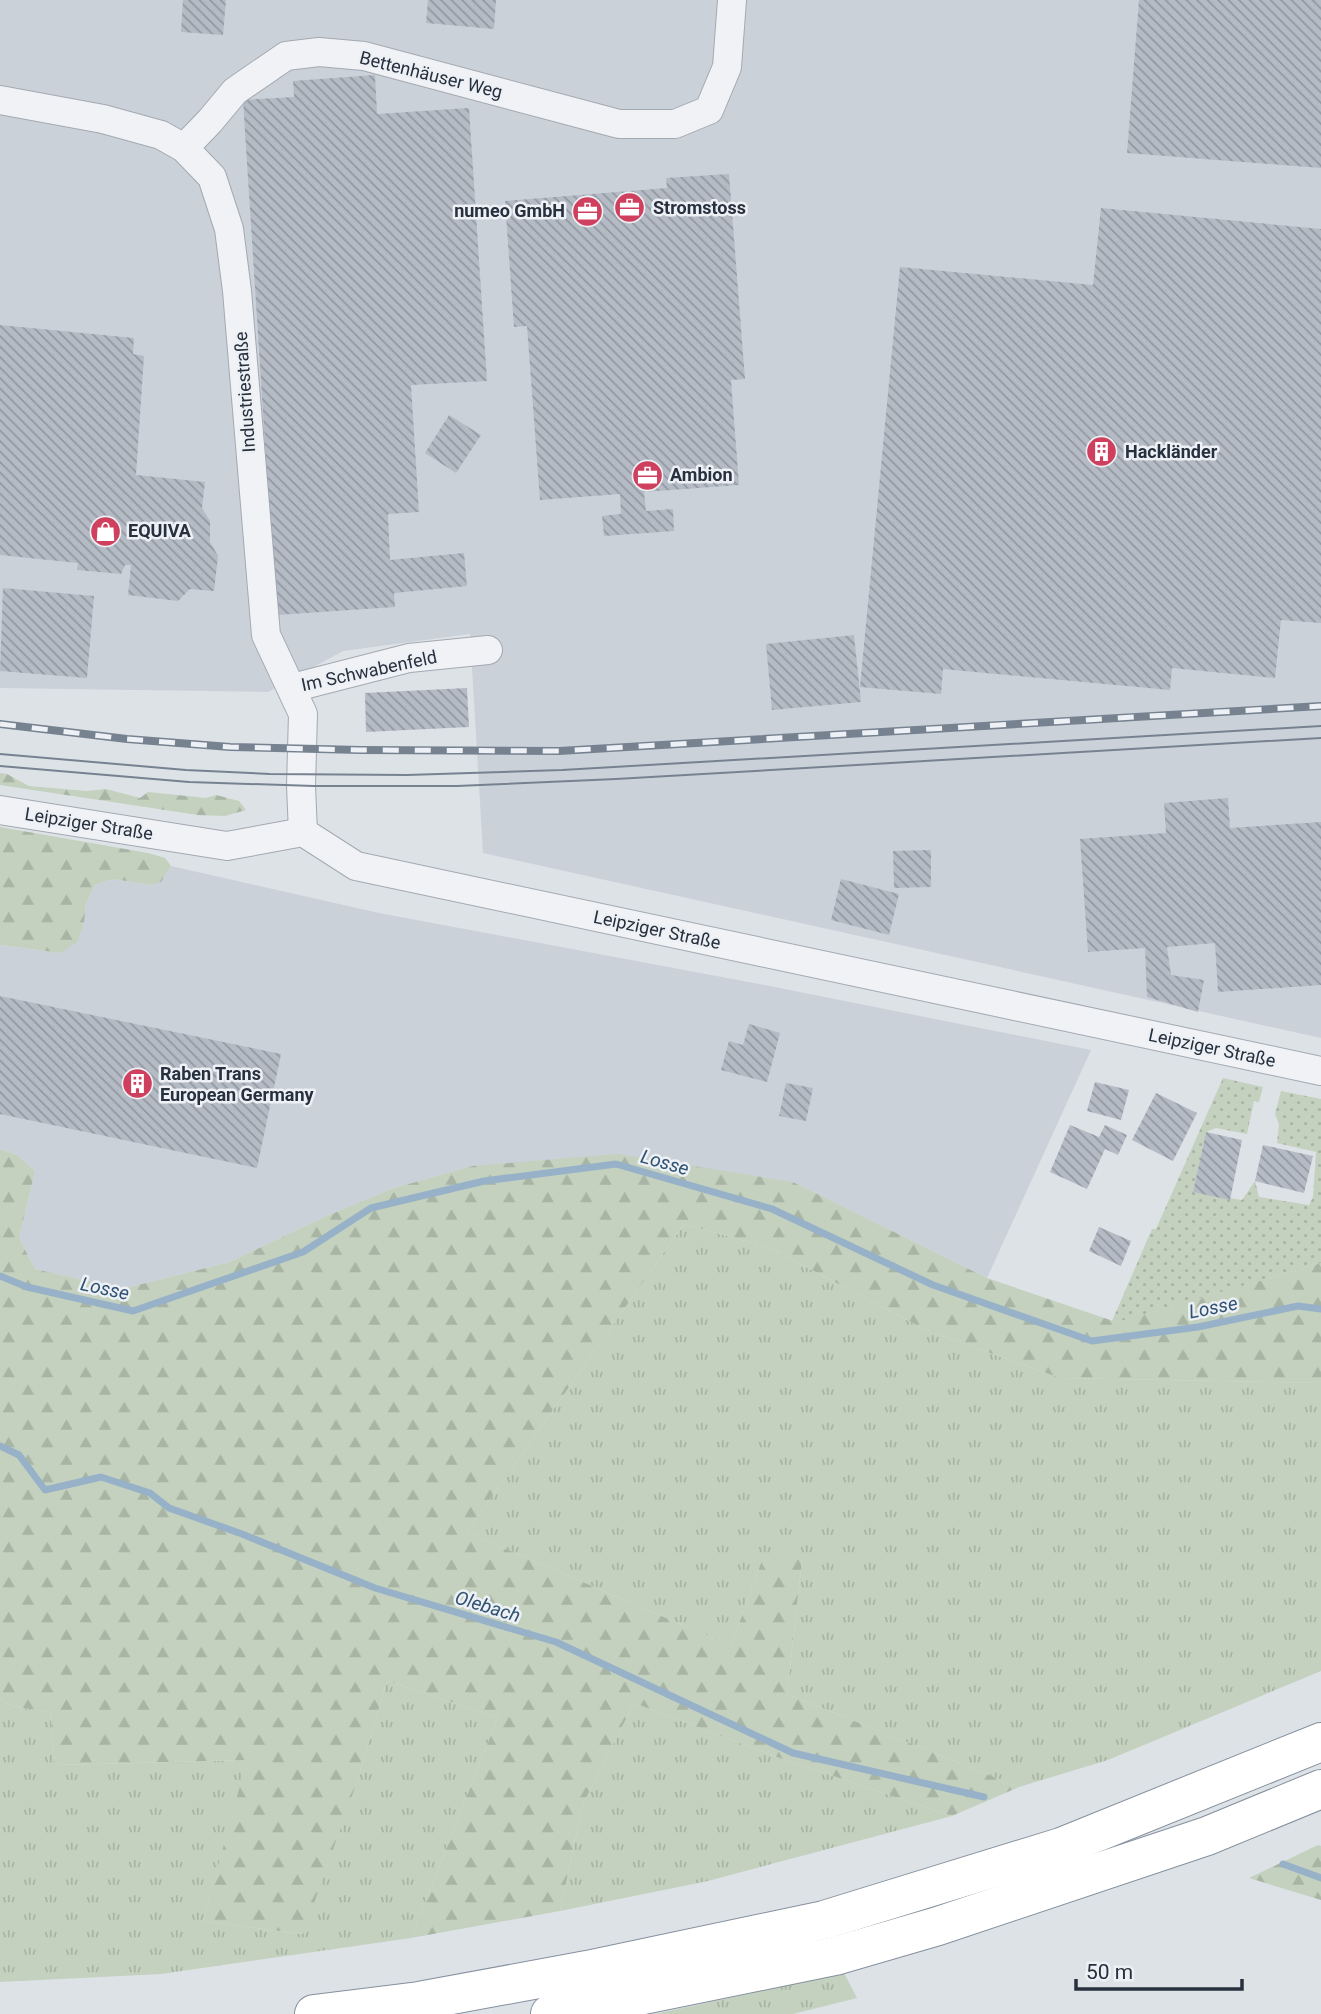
<svg xmlns="http://www.w3.org/2000/svg" width="1321" height="2014" viewBox="0 0 1321 2014" font-family="Roboto,sans-serif">
	<defs>
		<pattern id="grass-tufts" width="24" height="20" patternUnits="userSpaceOnUse" patternTransform="scale(1.75)"><rect width="24" height="20" fill="#c4d1be"/><path d="M3 7l-1-3M5 7V3M7 7l1-3M15 17l-1-3M17 17v-4M19 17l1-3" fill="none" stroke="#a8b4a4"/></pattern>
		<pattern id="forest-firs" width="22" height="20" patternUnits="userSpaceOnUse" patternTransform="scale(1.75)"><rect width="22" height="20" fill="#c4d1be"/><path d="M5 1l3.5 6h-7zM16 11l3.5 6h-7z" fill="#a8b4a4"/></pattern>
		<pattern id="garden-dots" width="8" height="8" patternUnits="userSpaceOnUse" patternTransform="scale(1.75)"><rect width="8" height="8" fill="#c4d1be"/><path d="M2 2h.1M6 6h.1" fill="none" stroke="#a8b4a4" stroke-width="1.8" stroke-linecap="round"/></pattern>
		<pattern id="building-back-hatch" width="6" height="6" patternUnits="userSpaceOnUse" patternTransform="scale(1.75)"><rect width="6" height="6" fill="#b4bbc4"/><path d="M-1 5l2 2M0 0l6 6M5-1l2 2" fill="none" stroke="#9298a1"/></pattern>
	</defs>
	<rect width="100%" height="100%" fill="#dde2e7"/>
	<g fill="#cbd1d9">
		<path d="M0,0H1321V1038L483,853L470,634L343,651L268,692L0,688Z"/>
		<path d="M171,866L379,913L754,983L1091,1050L987,1278L793,1182L708,1169L472,1166L391,1189L320,1219L230,1262L122,1289L35,1269L19,1238L35,1171L17,1155L0,1149V945L61,953L84,923L86,903L95,885L113,879L152,885L161,882Z"/>
	</g>
	<g fill="url(#grass-tufts)">
		<path d="M684,1224L770,1248L926,1330L1060,1378L1321,1383V1671L1108,1760L1019,1787L787,1694L802,1560H762L731,1646L467,1532Z"/>
		<path d="M387,1681L498,1717L411,1938L161,1974L0,1982V1698L11,1706L50,1712L55,1765L248,1760L203,1921L302,1934L357,1782Z"/>
		<path d="M634,1703L774,1756L952,1816L708,1881L560,1911L583,1804Z"/>
		<path d="M842,1969L857,1998L793,2014H655L747,1994Z"/>
	</g>
	<g fill="url(#forest-firs)">
		<path d="M0,773L7,774L29,786L86,791L106,789L140,798L148,792L206,798L216,795L239,801L246,810L225,816L198,815L0,785Z"/>
		<path d="M0,827L148,853L165,858L171,866L161,882L152,885L113,879L95,885L86,903L84,923L77,942L61,953L0,945Z"/>
		<path d="M0,1149L17,1155L35,1171L19,1238L35,1269L122,1289L230,1262L320,1219L391,1189L472,1166L618,1154L793,1182L987,1278L1116,1322L1321,1263V1383L1060,1378L926,1330L770,1248L684,1224L467,1532L731,1646L762,1560H802L787,1694L1019,1787L952,1816L774,1756L634,1703L583,1804L560,1911L411,1938L498,1717L387,1681L357,1782L303,1934L203,1921L247,1760L55,1765L50,1712L11,1706L0,1698Z"/>
		<path d="M1318,1845L1321,1846V1900L1249,1878Z"/>
	</g>
	<path fill="url(#garden-dots)" d="M1223,1078L1263,1087L1259,1102L1254,1101L1247,1134L1216,1128L1206,1132L1193,1192L1242,1200L1255,1181L1259,1197L1309,1205L1313,1197L1316,1152L1277,1143L1279,1124L1275,1114L1281,1091L1321,1099V1263L1117,1322L1112,1321L1152,1229H1156Z"/>
	<g fill="none" stroke-linecap="round" stroke-linejoin="round">
		<g stroke="#97b2c8" stroke-width="7">
			<path d="M0,1276L27,1287L133,1311L303,1252L371,1208L484,1181L616,1164L772,1209L933,1285L1092,1341L1198,1327L1298,1306L1321,1309"/>
			<path d="M0,1446L19,1455L45,1490L101,1477L150,1493L169,1508L242,1534L375,1588L556,1642L793,1753L984,1797"/>
			<path d="M1283,1864L1321,1878"/>
		</g>
	</g>
	<g fill="url(#building-back-hatch)">
		<path d="M183,0H226L223,35L181,32Z"/>
		<path d="M428,0H496L494,29L426,23Z"/>
		<path d="M1139,0H1321V168L1127,153Z"/>
		<path d="M375,75L377,114L469,108L487,381L411,385L419,512L388,514L390,560L464,553L467,586L394,593L395,607L276,615L243,100L294,97L293,81Z"/>
		<path d="M729,174L745,379L731,380L739,485L644,492L646,511L673,509L674,531L604,536L602,516L621,514L620,494L540,500L527,326L514,327L505,201L667,188L666,178Z"/>
		<path d="M1101,208L1321,229V623L1281,620L1275,678L1172,668L1170,690L943,669L941,694L860,687L900,267L1093,285Z"/>
		<path d="M0,325L134,338L133,354L144,356L136,475L205,482L202,508L210,521V542L218,556L214,591L190,589L178,601L128,595L131,565H125L121,574L77,570L78,563L0,555Z"/>
		<path d="M449,415L481,435L456,473L425,453Z"/>
		<path d="M3,588L94,596L87,678L0,671Z"/>
		<path d="M854,635L861,702L772,710L766,644Z"/>
		<path d="M467,688L469,727L366,732L365,693Z"/>
		<path d="M1228,798L1230,828L1321,822V985L1218,992L1215,943L1167,947L1171,975L1204,980L1198,1012L1147,997L1145,948L1088,952L1080,839L1166,833L1164,803Z"/>
		<path d="M931,850V887L894,888L893,851Z"/>
		<path d="M841,879L899,894L889,935L831,920Z"/>
		<path d="M0,996L281,1054L257,1168L0,1114Z"/>
		<path d="M749,1024L780,1033L767,1082L721,1070L729,1041L743,1045Z"/>
		<path d="M1095,1082L1129,1090L1121,1120L1087,1111Z"/>
		<path d="M786,1083L813,1088L806,1121L779,1116Z"/>
		<path d="M1156,1093L1197,1113L1173,1161L1132,1140Z"/>
		<path d="M1070,1125L1099,1137L1105,1125L1127,1135L1118,1155L1105,1149L1087,1189L1050,1172Z"/>
		<path d="M1206,1132L1242,1140L1230,1200L1193,1192Z"/>
		<path d="M1263,1145L1313,1156L1304,1193L1255,1181Z"/>
		<path d="M1099,1227L1131,1241L1121,1266L1089,1251Z"/>
	</g>
	<g fill="none" stroke-linecap="round" stroke-linejoin="round">
		<defs>
			<g id="minor">
				<path d="M0,100L103,119L161,135L184,148L212,177L229,229L237,291L266,635L303,714L301,786L303,832"/>
				<path d="M184,148L210,121L235,91L286,56L319,52L364,56L619,124H675L709,110L727,67L732,0"/>
				<path d="M292,688L409,658L488,650"/>
				<path d="M0,810L227,846L303,832L356,866L1321,1071"/>
			</g>
			<g id="highway">
				<path d="M314,2014L419,2001L587,1970L824,1920L1061,1847L1321,1742"/>
				<path d="M550,2014L835,1956L938,1926L1207,1836L1321,1789"/>
			</g>
		</defs>
		<use href="#minor" stroke="#a3a9b1" stroke-width="30"/>
		<use href="#highway" stroke="#85909e" stroke-width="40"/>
		<use href="#minor" stroke="#f0f2f6" stroke-width="28"/>
		<use href="#highway" stroke="#fff" stroke-width="38"/>
		<g stroke="#778291" stroke-width="2">
			<path d="M0,754L186,770L270,774L407,775L562,770L1321,726"/>
			<path d="M0,766L189,782L314,786H457L616,779L1321,738"/>
		</g>
		<defs>
			<path id="rail" d="M0,724L127,739L230,747L361,750L559,751L1321,706"/>
		</defs>
		<use href="#rail" stroke="#778291" stroke-width="8"/>
		<use href="#rail" stroke="#edf1f5" stroke-width="5" stroke-dasharray="16" stroke-linecap="butt"/>
	</g>
	<defs>
		<symbol id="office-disc" viewBox="-11 -11 22 22"><circle r="9.5" fill="#cf405e" stroke="#edf1f5"/><path d="M-6-3h4V-5.5h4V-3h4V5H-6ZM-1-4.5V-3h2v-1.5ZM-6 0V1H6V0Z" fill="#fff"/></symbol>
		<symbol id="building-disc" viewBox="-11 -11 22 22"><circle r="9.5" fill="#cf405e" stroke="#edf1f5"/><path d="M-4-6H4V6H1V3H-1V6H-4ZM-2.5-4.3h1.7v1.8h-1.7ZM.8-4.3h1.7v1.8H.8ZM-2.5-1h1.7V.8h-1.7ZM.8-1h1.7V.8H.8Z" fill="#fff"/></symbol>
		<symbol id="shop-disc" viewBox="-11 -11 22 22"><circle r="9.5" fill="#cf405e" stroke="#edf1f5"/><path d="M-5-2.5h2.3a2.7 3.5 0 0 1 5.4 0H5L5.5 6h-11ZM-1.5-2.5h3a1.5 2.3 0 0 0-3 0Z" fill="#fff"/></symbol>
	</defs>
	<g fill-rule="evenodd">
		<use href="#office-disc" x="612" y="190" width="35" height="35"/>
		<use href="#office-disc" x="570" y="194" width="35" height="35"/>
		<use href="#building-disc" x="1084" y="434" width="35" height="35"/>
		<use href="#office-disc" x="630" y="458" width="35" height="35"/>
		<use href="#shop-disc" x="88" y="514" width="35" height="35"/>
		<use href="#building-disc" x="120" y="1066" width="35" height="35"/>
	</g>
	<g text-anchor="middle" stroke-width="5" stroke-linejoin="round" paint-order="stroke">
		<g font-size="18" fill="#27303e" stroke="#edf1f5">
			<text transform="translate(431 75) rotate(14)" y="6">Bettenhäuser Weg</text>
			<text transform="translate(245 392) rotate(-94)" y="6">Industriestraße</text>
			<text transform="translate(369 671) rotate(-12)" y="6">Im Schwabenfeld</text>
			<text transform="translate(89 824) rotate(9)" y="6">Leipziger Straße</text>
			<text transform="translate(657 930) rotate(12)" y="6">Leipziger Straße</text>
			<text transform="translate(1212 1048) rotate(12)" y="6">Leipziger Straße</text>
		</g>
		<g font-size="18" font-weight="bold" fill="#27303e" stroke="#edf1f5" text-anchor="start">
			<text x="653" y="214">Stromstoss</text>
			<text x="565" y="217" text-anchor="end">numeo GmbH</text>
			<text x="1125" y="458">Hackländer</text>
			<text x="670" y="481">Ambion</text>
			<text x="128" y="537">EQUIVA</text>
			<text x="160" y="1080">Raben Trans<tspan x="160" dy="21">European Germany</tspan></text>
		</g>
		<g font-size="19" font-style="italic" fill="#305272" stroke="#edf1f5">
			<text transform="translate(665 1162) rotate(16)" y="7">Losse</text>
			<text transform="translate(105 1288) rotate(12)" y="7">Losse</text>
			<text transform="translate(1213 1307) rotate(-11)" y="7">Losse</text>
			<text transform="translate(488 1606) rotate(17)" y="7">Olebach</text>
		</g>
	</g>
	<path d="M1076 1979v10h166v-10" fill="none" stroke="#27303e" stroke-width="3.5"/>
	<text x="1086" y="1979" font-size="21" fill="#27303e" stroke="#edf1f5" stroke-width="5" paint-order="stroke">50 m</text>
</svg>
